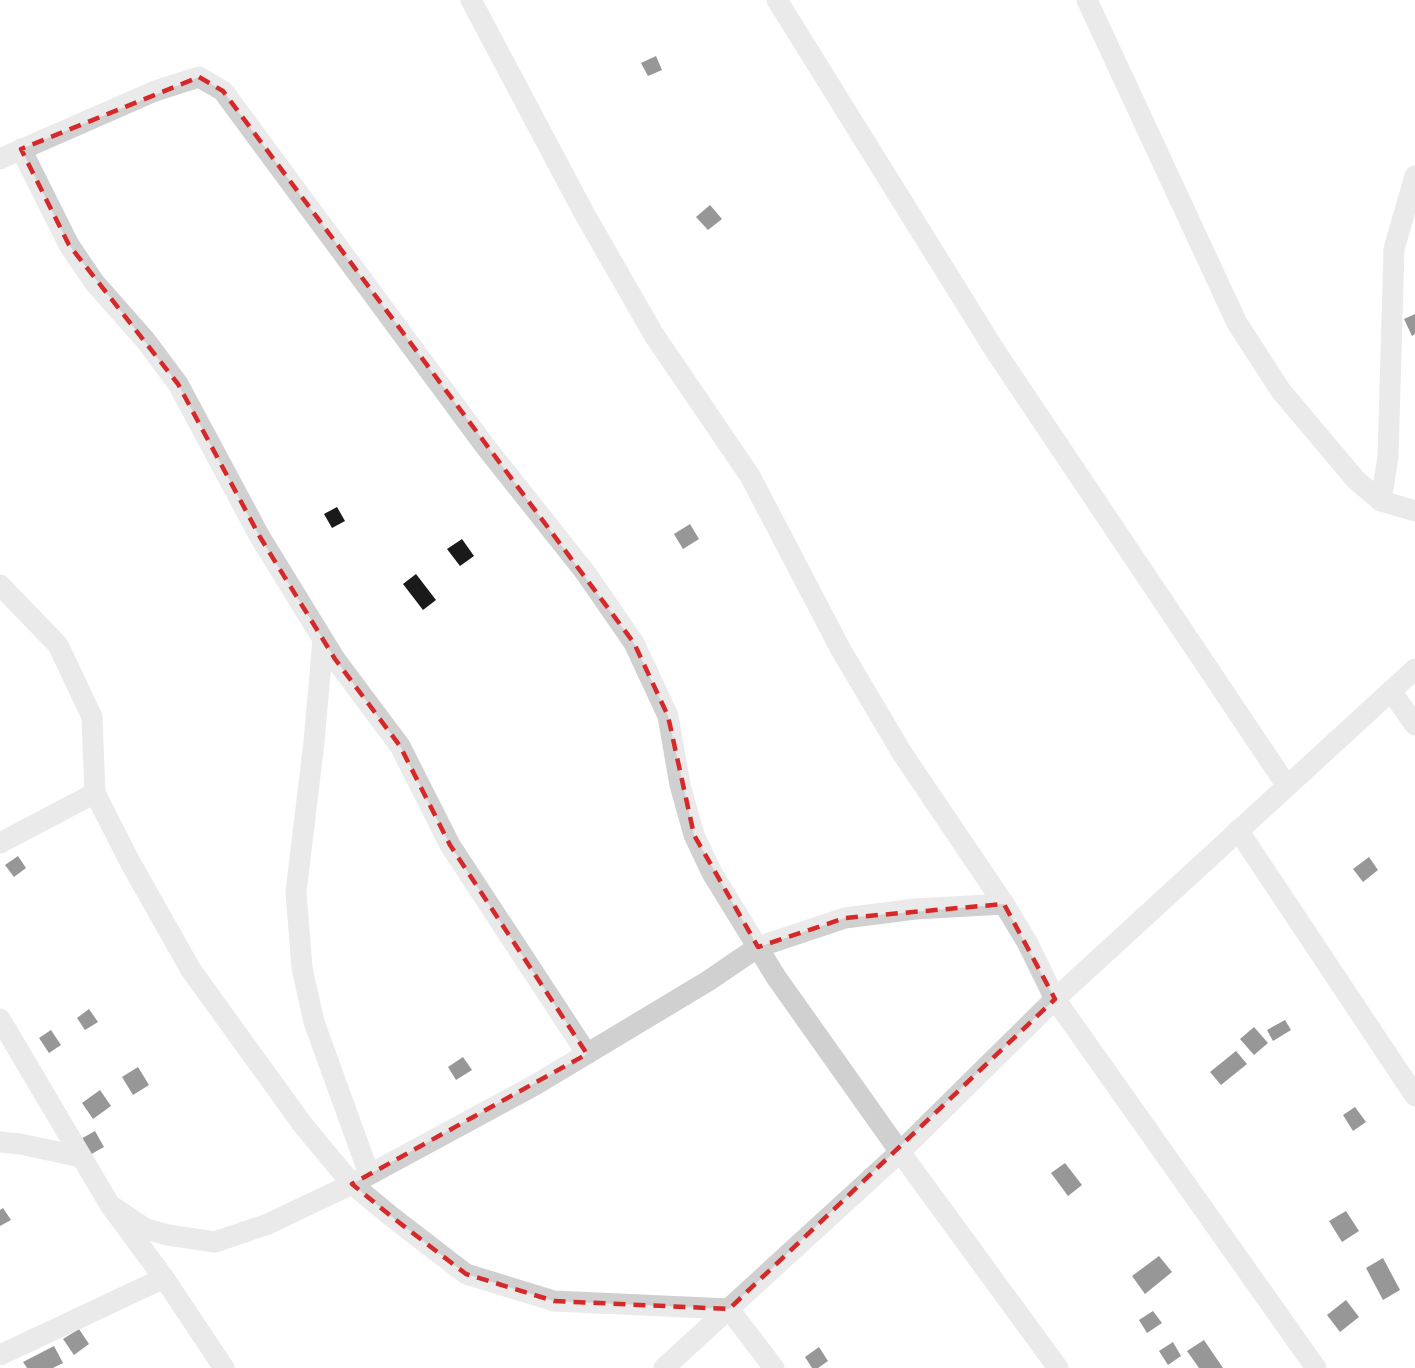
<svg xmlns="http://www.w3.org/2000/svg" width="1415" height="1368" viewBox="0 0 1415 1368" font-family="Jost,sans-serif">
	<rect width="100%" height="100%" fill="#fff"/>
	<g fill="#1a1a1a">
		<path d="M656,56L662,70L648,76L641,63Z"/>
		<path d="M710,205L722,219L708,230L696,217Z"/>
		<path d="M1415,314V334L1412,336L1404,319Z"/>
		<path d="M337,507L345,521L332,528L324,514Z"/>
		<path d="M690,524L699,539L683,549L674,534Z"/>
		<path d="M462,539L474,556L460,566L447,549Z"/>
		<path d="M416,574L436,600L423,610L403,584Z"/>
		<path d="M18,856L26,868L14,877L5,865Z"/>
		<path d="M1369,857L1378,870L1363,882L1353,869Z"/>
		<path d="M89,1009L98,1022L85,1030L77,1018Z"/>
		<path d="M1285,1020L1291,1030L1273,1041L1267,1030Z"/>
		<path d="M1254,1027L1268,1043L1254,1055L1240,1039Z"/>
		<path d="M51,1030L61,1045L49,1053L39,1038Z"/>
		<path d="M1236,1051L1247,1064L1221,1085L1210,1072Z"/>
		<path d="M463,1057L472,1070L456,1080L448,1067Z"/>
		<path d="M138,1067L149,1085L133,1095L122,1077Z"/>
		<path d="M100,1090L111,1106L93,1119L82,1103Z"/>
		<path d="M1355,1107L1366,1122L1353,1131L1343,1115Z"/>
		<path d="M95,1131L104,1147L88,1156L79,1140Z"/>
		<path d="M1065,1163L1082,1185L1068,1196L1051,1173Z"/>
		<path d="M3,1208L11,1220L0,1226V1210Z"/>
		<path d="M1346,1211L1359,1231L1342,1242L1329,1221Z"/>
		<path d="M1159,1256L1172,1272L1145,1294L1132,1276Z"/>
		<path d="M1383,1258L1400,1290L1383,1300L1366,1268Z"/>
		<path d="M1346,1300L1359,1317L1340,1332L1327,1315Z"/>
		<path d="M1153,1311L1162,1323L1147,1333L1139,1320Z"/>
		<path d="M79,1329L89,1344L74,1355L63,1339Z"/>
		<path d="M1204,1340L1223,1368H1199L1187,1351Z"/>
		<path d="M1173,1342L1181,1356L1168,1365L1159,1351Z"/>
		<path d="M54,1346L63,1363L53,1368H27L23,1362Z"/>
		<path d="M819,1347L828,1361L818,1368H812L805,1357Z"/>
	</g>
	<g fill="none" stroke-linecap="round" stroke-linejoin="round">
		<g stroke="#d0d0d0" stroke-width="21">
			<path d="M471,0L584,213L654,335L750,476L841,650L902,753L1004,904L1027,942L1055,999L1316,1368"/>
			<path d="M777,0L994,349L1287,786"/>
			<path d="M1087,0L1237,323L1281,391L1356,480L1381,501L1415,511"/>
			<path d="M21,149L69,245L94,282L146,341L178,384L260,537L335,659L400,746L450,845L587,1054"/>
			<path d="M0,159L155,91L199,77L223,91L485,446L585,572L634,643L668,716L680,785L694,835L712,873L776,977L900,1152L1058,1368"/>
			<path d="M1381,501L1388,457L1394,249L1415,176"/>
			<path d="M0,585L58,645L92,717L95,793L130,862L191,970L303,1125L352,1184L392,1217L466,1274L554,1301L729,1309L774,1368"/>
			<path d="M323,640L314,742L296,892L302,968L314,1022L369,1174"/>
			<path d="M1391,691L1415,725"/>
			<path d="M1238,830L1415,1096"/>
			<path d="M0,843L95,793"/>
			<path d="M0,1019L110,1205L164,1278L224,1368"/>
			<path d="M0,1142L20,1144L81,1157"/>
			<path d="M110,1205L146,1229L168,1235L215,1242L268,1224L352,1184L535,1085L708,981L758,947L845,918L915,909L1004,904"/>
			<path d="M0,1355L164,1278"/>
			<path d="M664,1368L900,1152L1055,999L1415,669"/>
		</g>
	</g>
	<path d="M0 0H1415V1368H0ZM199,77L223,91L634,643L668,716L694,835L758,947L845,918L1004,904L1055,999L729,1309L554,1301L466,1274L392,1217L352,1184L587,1054L450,845L400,746L335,659L260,537L178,384L69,245L21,149Z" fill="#fff" fill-opacity=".55" fill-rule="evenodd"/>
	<path fill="none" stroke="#d62828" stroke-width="4.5" stroke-dasharray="12 8" stroke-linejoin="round" d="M199,77L223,91L634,643L668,716L694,835L758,947L845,918L1004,904L1055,999L729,1309L554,1301L466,1274L392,1217L352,1184L587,1054L450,845L400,746L335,659L260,537L178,384L69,245L21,149Z"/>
</svg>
